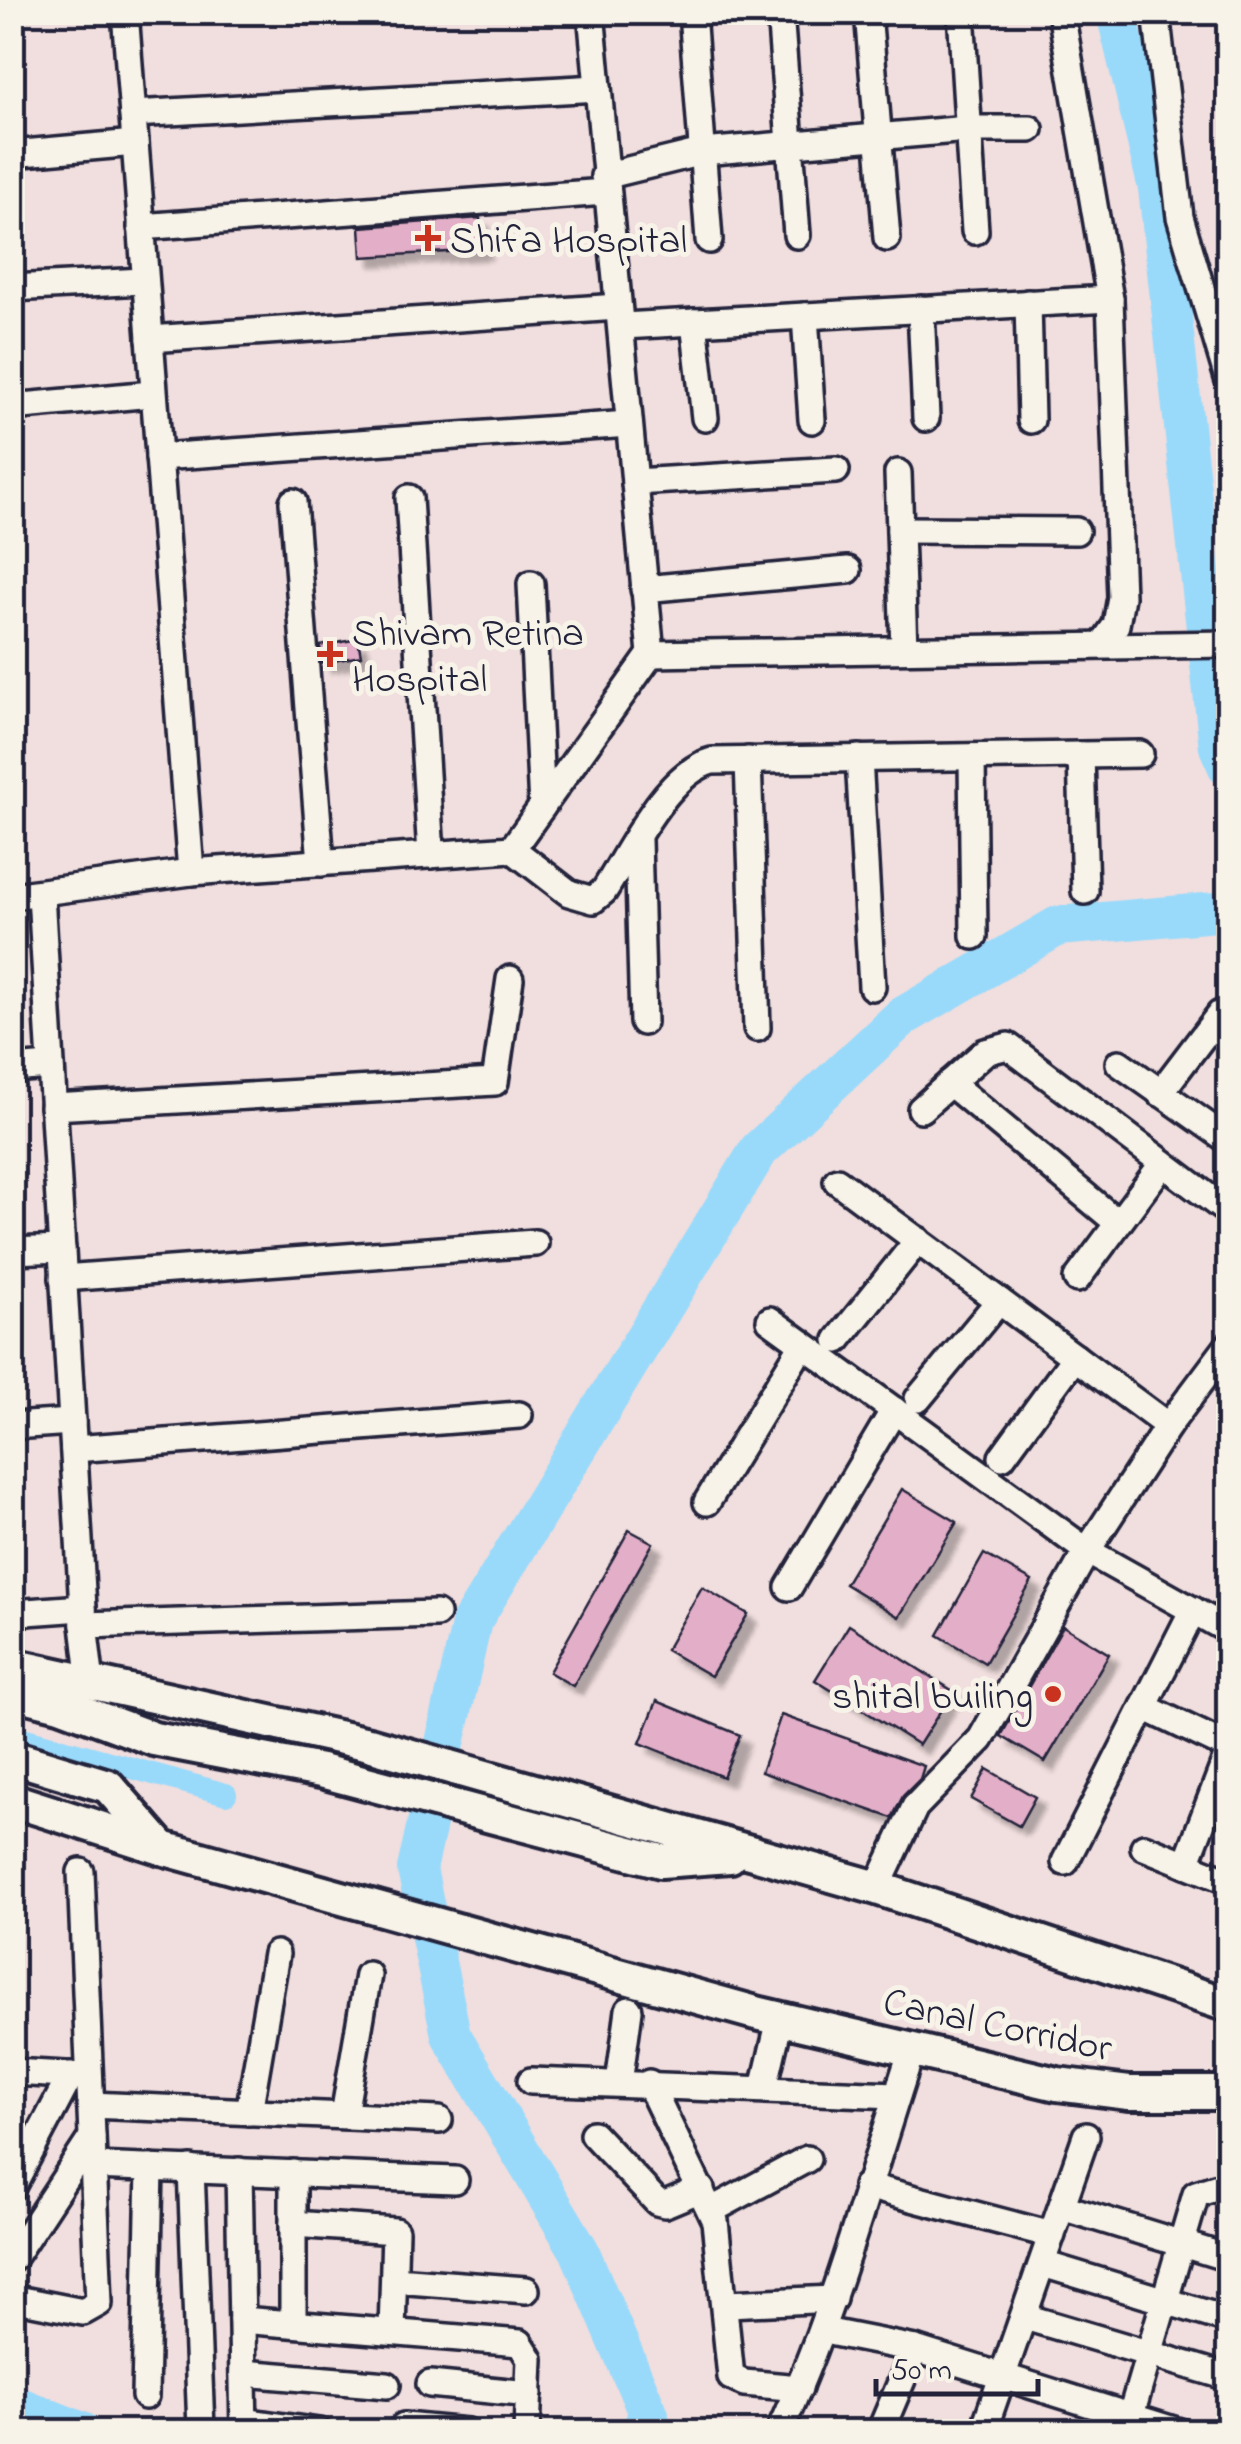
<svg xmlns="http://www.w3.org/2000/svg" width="1241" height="2444" viewBox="0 0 1241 2444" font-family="'Indie Flower',sans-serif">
	<defs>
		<filter id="shadow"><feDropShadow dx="9" dy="9" stdDeviation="2.5" flood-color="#0004"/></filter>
	</defs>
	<rect width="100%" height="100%" fill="#f1dede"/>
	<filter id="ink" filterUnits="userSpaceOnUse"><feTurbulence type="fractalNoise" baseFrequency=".01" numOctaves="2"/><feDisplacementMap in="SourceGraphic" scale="20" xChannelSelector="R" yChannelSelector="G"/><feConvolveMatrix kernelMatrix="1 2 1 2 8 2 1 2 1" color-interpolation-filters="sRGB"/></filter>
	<g filter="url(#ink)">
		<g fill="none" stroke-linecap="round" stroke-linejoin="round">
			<path stroke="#99dafb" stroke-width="22" d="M12,1735L226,1794"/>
			<g stroke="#99dafb" stroke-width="40">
				<path d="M1116,12L1158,188L1219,747L1228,767"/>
				<path d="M12,2404L82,2432"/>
				<path d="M640,2432L649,2415L579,2250L451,2035L417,1869L472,1621L759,1150L902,1017L1058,926L1228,911"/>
			</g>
		</g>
		<g fill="#e3aec7" stroke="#22223b" stroke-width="2.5" filter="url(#shadow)">
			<path d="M480,218L482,250L362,257L360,227Z"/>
			<path d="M358,639L361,656L322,663L320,646Z"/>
			<path d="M902,1489L957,1522L899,1617L845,1584Z"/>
			<path d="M629,1530L653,1543L573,1686L549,1672Z"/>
			<path d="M984,1554L1032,1581L985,1663L938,1635Z"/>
			<path d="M702,1587L748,1614L711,1676L666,1650Z"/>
			<path d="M849,1625L953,1691L919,1745L815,1680Z"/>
			<path d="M1063,1626L1109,1654L1045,1762L1001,1736Z"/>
			<path d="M657,1701L740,1735L723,1777L640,1743Z"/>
			<path d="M781,1715L924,1766L920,1779L903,1796L892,1818L761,1772Z"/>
			<path d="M987,1769L1035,1797L1019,1826L971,1799Z"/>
		</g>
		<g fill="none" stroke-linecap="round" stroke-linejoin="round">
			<defs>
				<g id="minor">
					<path d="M125,12L191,872"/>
					<path d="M591,12L651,654"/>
					<path d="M692,12L709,240"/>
					<path d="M780,12L797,235"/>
					<path d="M868,12L887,238"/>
					<path d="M961,12L975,231"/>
					<path d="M1061,12L1110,299L1121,597L1116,625L1102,645"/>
					<path d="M1156,12L1180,217L1228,378"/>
					<path d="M133,114L598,88"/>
					<path d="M12,154L135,143"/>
					<path d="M604,176L702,152L968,129H1030"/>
					<path d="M141,227L605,192"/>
					<path d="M12,288L143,281"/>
					<path d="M1028,303L1031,420"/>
					<path d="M921,309L926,418"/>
					<path d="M805,316L812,420"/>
					<path d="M694,322L705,418"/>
					<path d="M623,326L1110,299"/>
					<path d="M150,339L618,307"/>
					<path d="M12,407L152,394"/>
					<path d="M159,457L629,424"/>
					<path d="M898,473L904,649"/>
					<path d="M635,482L836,470"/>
					<path d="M409,498L431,855"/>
					<path d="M293,502L321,863"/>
					<path d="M900,530L1076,531"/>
					<path d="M531,584L542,807"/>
					<path d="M644,589L848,570"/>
					<path d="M1081,755L1085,891"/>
					<path d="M972,757L974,936"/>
					<path d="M859,758L872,987"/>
					<path d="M748,760L757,1028"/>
					<path d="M638,840L643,1022"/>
					<path d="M512,849L569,893L593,900L604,891C630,851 666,773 712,761L1140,754"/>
					<path d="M41,894L84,1625L91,1683"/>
					<path d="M12,896L191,872L512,849L651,654L1228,644"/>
					<path d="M1119,1063L1228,1140"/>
					<path d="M12,1069L50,1066"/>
					<path d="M950,1083L1118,1223"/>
					<path d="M1160,1093L1220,1014"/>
					<path d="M53,1107L495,1082L510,979"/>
					<path d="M921,1109L985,1052L1008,1046L1228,1212"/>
					<path d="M837,1181L1168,1426"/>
					<path d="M12,1251L62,1249"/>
					<path d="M63,1278L535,1243"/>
					<path d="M1077,1279L1163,1163"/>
					<path d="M770,1320L1087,1551L1228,1630"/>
					<path d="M838,1340L918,1240"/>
					<path d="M918,1399L999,1301"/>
					<path d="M12,1426L72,1422"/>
					<path d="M74,1449L519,1415"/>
					<path d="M1002,1457L1075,1357"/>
					<path d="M707,1502L803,1344"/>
					<path d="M789,1587L894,1410"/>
					<path d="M12,1613L83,1608"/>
					<path d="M84,1625L436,1614"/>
					<path d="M1144,1707L1228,1747"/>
					<path d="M1144,1847L1228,1881"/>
					<path d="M1065,1862L1193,1610"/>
					<path d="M1186,1864L1228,1754"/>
					<path d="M877,1888L915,1807L981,1739L1087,1551L1168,1426L1228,1346"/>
					<path d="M12,2072L84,2076"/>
					<path d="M531,2081L897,2095"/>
					<path d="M619,2083L629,2010"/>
					<path d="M649,2083L715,2221L731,2377L744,2383L799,2388"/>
					<path d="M764,2088L780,2019"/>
					<path d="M90,2105L439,2120"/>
					<path d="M249,2112L276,1954"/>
					<path d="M344,2115L368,1975"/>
					<path d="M593,2134L657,2202L665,2204L701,2189"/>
					<path d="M93,2166L455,2180"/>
					<path d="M191,2169L201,2429"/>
					<path d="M239,2171L244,2432"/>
					<path d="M293,2173V2324"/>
					<path d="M866,2186L1052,2235"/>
					<path d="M12,2187L71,2075"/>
					<path d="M1062,2207L1228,2258"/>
					<path d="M712,2210L807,2159"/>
					<path d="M293,2224L395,2231L392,2332"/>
					<path d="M12,2259L92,2137"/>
					<path d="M1043,2264L1228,2320"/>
					<path d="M395,2280L526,2290"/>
					<path d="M12,2298L83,2312L99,2303L81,1872"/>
					<path d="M727,2304L833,2299"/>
					<path d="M1025,2317L1228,2377"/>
					<path d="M242,2320L520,2343L530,2359L527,2432"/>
					<path d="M824,2331L915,2349L1180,2432"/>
					<path d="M243,2373L387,2385"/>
					<path d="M430,2384L529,2394"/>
					<path d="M145,2396L150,2168"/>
					<path d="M244,2421L319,2432"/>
					<path d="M404,2426L467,2432"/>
					<path d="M779,2432C836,2309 869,2178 912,2050"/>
					<path d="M880,2432L915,2349"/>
					<path d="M983,2432L1086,2136"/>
					<path d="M1126,2432L1196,2194L1228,2184"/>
				</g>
				<g id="major">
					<path d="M12,1665L369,1744L877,1888L1228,2005"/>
					<path d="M12,1692L60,1704L154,1739L321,1771L661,1861L730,1856"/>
					<path d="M12,1757L108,1786L162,1848"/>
					<path d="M12,1800L162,1848L752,2012L1057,2084L1129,2093H1228"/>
				</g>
			</defs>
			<use href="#minor" stroke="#22223b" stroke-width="32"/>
			<use href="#major" stroke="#22223b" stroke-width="40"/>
			<use href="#minor" stroke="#f7f3e8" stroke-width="25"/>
			<use href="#major" stroke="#f7f3e8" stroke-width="32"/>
		</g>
	</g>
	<g fill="#c8321e" stroke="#f7f3e8" stroke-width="4">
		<path d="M423 223h10v10h10v10h-10v10h-10v-10h-10v-10h10z"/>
		<path d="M325 639h10v10h10v10h-10v10h-10v-10h-10v-10h10z"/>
		<circle cx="1053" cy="1694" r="10"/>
	</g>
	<g text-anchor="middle" stroke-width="10" stroke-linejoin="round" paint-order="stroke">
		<g font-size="40" fill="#22223b" stroke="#f7f3e8" text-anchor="start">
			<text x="450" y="252">Shifa Hospital</text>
			<text x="352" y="645">Shivam Retina<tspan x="352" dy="46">Hospital</tspan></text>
			<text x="1033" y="1708" text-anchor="end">shital builing</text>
		</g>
		<g font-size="40" fill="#22223b" stroke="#f7f3e8">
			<text transform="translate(998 2023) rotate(12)" y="14">Canal Corridor</text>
		</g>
	</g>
	<rect width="1241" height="2444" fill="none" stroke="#f7f3e8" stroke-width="50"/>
	<rect x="25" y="25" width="1191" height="2394" fill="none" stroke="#22223b" stroke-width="4" filter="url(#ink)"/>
	<path d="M876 2379v15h162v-15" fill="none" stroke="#22223b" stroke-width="5"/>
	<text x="891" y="2379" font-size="30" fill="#22223b" stroke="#f7f3e8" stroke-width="8" paint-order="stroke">50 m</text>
</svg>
